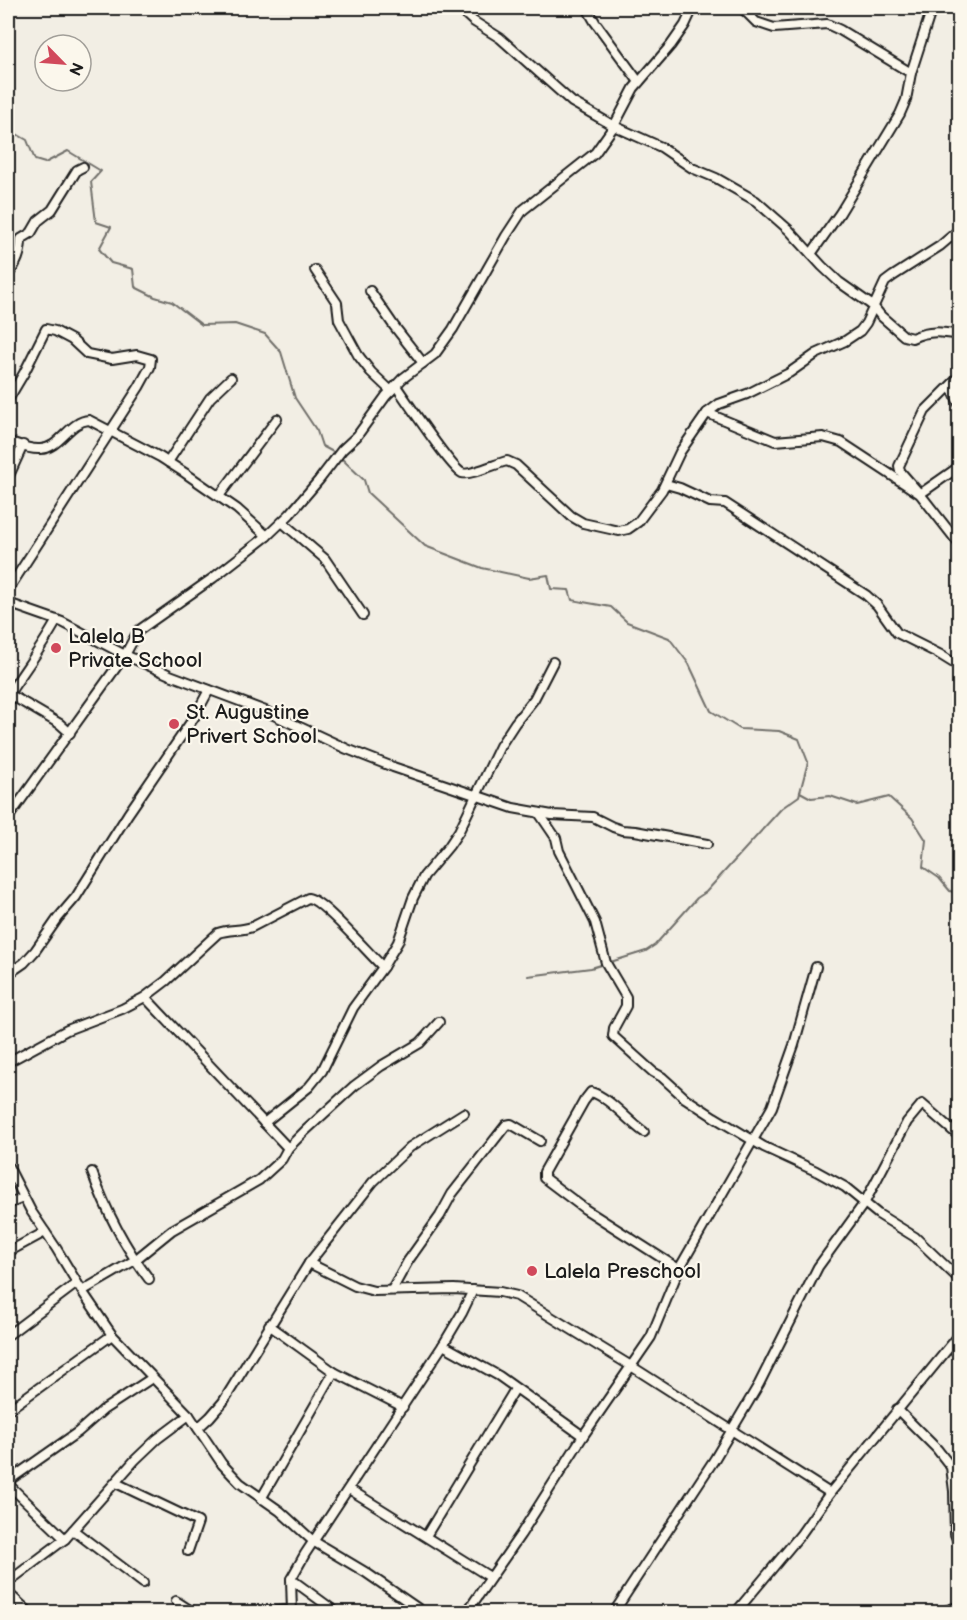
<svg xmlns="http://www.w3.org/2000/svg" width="967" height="1620" viewBox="0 0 967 1620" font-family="'Balsamiq Sans',sans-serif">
	<rect width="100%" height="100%" fill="#f2eee4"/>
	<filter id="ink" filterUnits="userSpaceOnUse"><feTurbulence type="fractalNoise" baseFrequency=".0167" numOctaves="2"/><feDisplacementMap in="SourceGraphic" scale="12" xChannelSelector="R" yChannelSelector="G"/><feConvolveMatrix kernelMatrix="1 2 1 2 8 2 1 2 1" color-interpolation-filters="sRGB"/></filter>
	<g filter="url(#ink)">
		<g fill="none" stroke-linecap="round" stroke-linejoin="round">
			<g stroke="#716f6b" stroke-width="2">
				<path d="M8,126L13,132L27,140L35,160L45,163L68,151L101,171L91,182L96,222L111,227L99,249L111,263L133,269L135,287L155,297L172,302L202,325L235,324L265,334L281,352L295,398L317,431L322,446L335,453"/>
				<path d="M340,457L364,480L368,493L425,546L482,568L529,578L548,575L551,589L569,590L572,600L611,607L627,622L669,638L689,664L711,711L740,729L779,731L799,739L808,762L800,792L811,798L830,796L857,805L889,797L912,818L926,840L923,867L939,878L950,891L960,894"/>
				<path d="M960,947L955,960L960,961"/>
				<path d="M528,976L591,968L646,951L655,945L697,898L706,892L782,808L799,796L800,792"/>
			</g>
			<defs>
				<g id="minor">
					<path d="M459,8L473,21L500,38L572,102L614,126L661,147L692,168L716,178L756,201L789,230L822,266L839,282L873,306L881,316L904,336L912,338C929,330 942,332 960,335"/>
					<path d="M587,8L595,22L639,82"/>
					<path d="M742,8L756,22L774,28L827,24L840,30L911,73"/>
					<path d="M811,254L840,213L900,114L906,100L911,73L932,8"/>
					<path d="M315,270L337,303L339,320L358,355L371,372L391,391"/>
					<path d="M8,275C17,263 21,254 21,239L31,233L38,221L52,210L77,170L83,167"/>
					<path d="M370,291L394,326L423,363"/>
					<path d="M960,376L925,411L899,466L900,471L920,494L960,466"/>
					<path d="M954,383L953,391L960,406"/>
					<path d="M396,386C406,400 451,468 462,473C469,476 498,463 507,461L516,465L571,516L583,523L619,531L628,529L638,522L662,490L680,452L707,413L719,404L747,394L789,373L816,354L845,341L860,331L866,323L885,282L893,276L940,246L960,229"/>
					<path d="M8,400L24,373L46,329L55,331L72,340L87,354L112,359L137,355L151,359L150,367L139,387L8,590"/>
					<path d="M707,413L775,441L823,437L841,442L920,494L960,545"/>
					<path d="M8,441C17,444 30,450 40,449C60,449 69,421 89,420L160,457L185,473L237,509L267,536"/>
					<path d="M168,462L210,398L231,378"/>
					<path d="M8,478L23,445"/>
					<path d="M666,484L680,488L710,502L725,503L866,595L877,605L897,633L939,654L960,667"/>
					<path d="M219,496L277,419"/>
					<path d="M282,522L325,559L363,615"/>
					<path d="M8,603L62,622L125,655L170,675L263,710L347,749L393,767L513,808L552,815L593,817L613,827L622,830L635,831L707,844"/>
					<path d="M960,683V687"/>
					<path d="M9,694C25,669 43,646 57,620"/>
					<path d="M8,696L9,694L60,724L70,733"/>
					<path d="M539,813L556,838L559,851L595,922L606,963L626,997V1006L614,1028L613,1036L653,1072L662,1077L685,1098L714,1117L764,1147L816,1171L845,1187L878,1214L915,1237L960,1280"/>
					<path d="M8,818L110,676L125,655L138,631L213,578L267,536L290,514L319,480L342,450L357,436L386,396L402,379L435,354L453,329L506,236L523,210L595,153L614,126L634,88L671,45L685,25L693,8"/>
					<path d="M8,974L24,963L35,951L58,918L76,897L128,814L195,716L209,690"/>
					<path d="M145,997L288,1148"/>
					<path d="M8,1062L67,1030L122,1009L145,997L166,981L218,933C229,929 241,931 252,927L308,898C322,899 369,954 383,967"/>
					<path d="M264,1123L309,1087L322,1071L353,1008L383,967L398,942L413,898L424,876L449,846L459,831L500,746L515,723L534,699L553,662"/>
					<path d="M644,1132C628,1121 609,1097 591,1092L584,1101L544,1172V1178L585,1209L679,1269"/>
					<path d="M8,1166L31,1211L56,1248L82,1291L112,1335L189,1415L222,1464L240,1483L280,1511L313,1541L365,1572L423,1612"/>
					<path d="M92,1172C106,1211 124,1246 149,1279"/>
					<path d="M8,1204L23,1198"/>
					<path d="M8,1252L45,1232"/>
					<path d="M309,1263L355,1286L374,1291L454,1289L500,1292L517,1296L631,1366L830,1493"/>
					<path d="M392,1290L408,1261L440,1216L452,1194L506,1125L511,1124L540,1141"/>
					<path d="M82,1291L135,1260L172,1230L259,1180L282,1159L288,1148L305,1131L354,1086L381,1066L420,1043L439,1022"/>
					<path d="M269,1325L334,1372L403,1407"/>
					<path d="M8,1335L77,1283"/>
					<path d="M443,1345L499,1376L583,1436"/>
					<path d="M897,1409L937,1449L951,1467L954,1491L955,1534L960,1547"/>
					<path d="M8,1410L112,1335"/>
					<path d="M198,1428L210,1417L223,1402L309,1263L373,1182L410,1147L464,1113"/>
					<path d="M8,1481L78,1432L103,1410L152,1378"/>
					<path d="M116,1483L198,1522L188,1551"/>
					<path d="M8,1484L65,1539"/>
					<path d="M349,1489L490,1577"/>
					<path d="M261,1499L334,1372"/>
					<path d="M73,1530L143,1583"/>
					<path d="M426,1536L515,1389"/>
					<path d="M291,1579L292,1612"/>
					<path d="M8,1582L65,1539L135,1460L157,1439L189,1415"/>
					<path d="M8,1593L29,1612"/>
					<path d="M176,1601L193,1612"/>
					<path d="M264,1612L291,1610"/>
					<path d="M336,1612L291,1579L305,1554L443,1345L462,1313L473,1290"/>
					<path d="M467,1612L521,1534L583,1436L651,1337L679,1269L772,1107L794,1045L816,967"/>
					<path d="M614,1612L714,1460L759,1384L818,1267L865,1202L907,1122L922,1104L960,1137"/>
					<path d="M736,1612L801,1534L830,1493L960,1334"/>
					<path d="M942,1612L960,1606"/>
				</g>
			</defs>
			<use href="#minor" stroke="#1c1c1c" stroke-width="12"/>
			<use href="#minor" stroke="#fbf7ec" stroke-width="8"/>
		</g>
	</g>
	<g fill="#d1495b" stroke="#fbf7ec" stroke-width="2">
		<circle cx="56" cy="648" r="6"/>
		<circle cx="174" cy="724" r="6"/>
		<circle cx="532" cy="1271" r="6"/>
	</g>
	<g text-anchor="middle" stroke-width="4.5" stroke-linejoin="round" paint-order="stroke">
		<g font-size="21" fill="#1c1c1c" stroke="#fbf7ec" text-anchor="start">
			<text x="68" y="643">Lalela B<tspan x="68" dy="24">Private School</tspan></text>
			<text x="186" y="719">St. Augustine<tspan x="186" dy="24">Privert School</tspan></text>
			<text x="544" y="1278">Lalela Preschool</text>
		</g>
	</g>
	<rect width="967" height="1620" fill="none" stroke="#fbf7ec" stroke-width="30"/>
	<rect x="15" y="15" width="937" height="1590" fill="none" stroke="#1c1c1c" stroke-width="2" filter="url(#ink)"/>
	<g transform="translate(63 63) rotate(115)"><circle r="28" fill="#fbf7ec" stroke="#a29f99" stroke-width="1.5"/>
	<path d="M0-4.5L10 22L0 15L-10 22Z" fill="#d1495b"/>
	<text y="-9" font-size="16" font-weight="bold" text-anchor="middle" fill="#1c1c1c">N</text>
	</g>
</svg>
